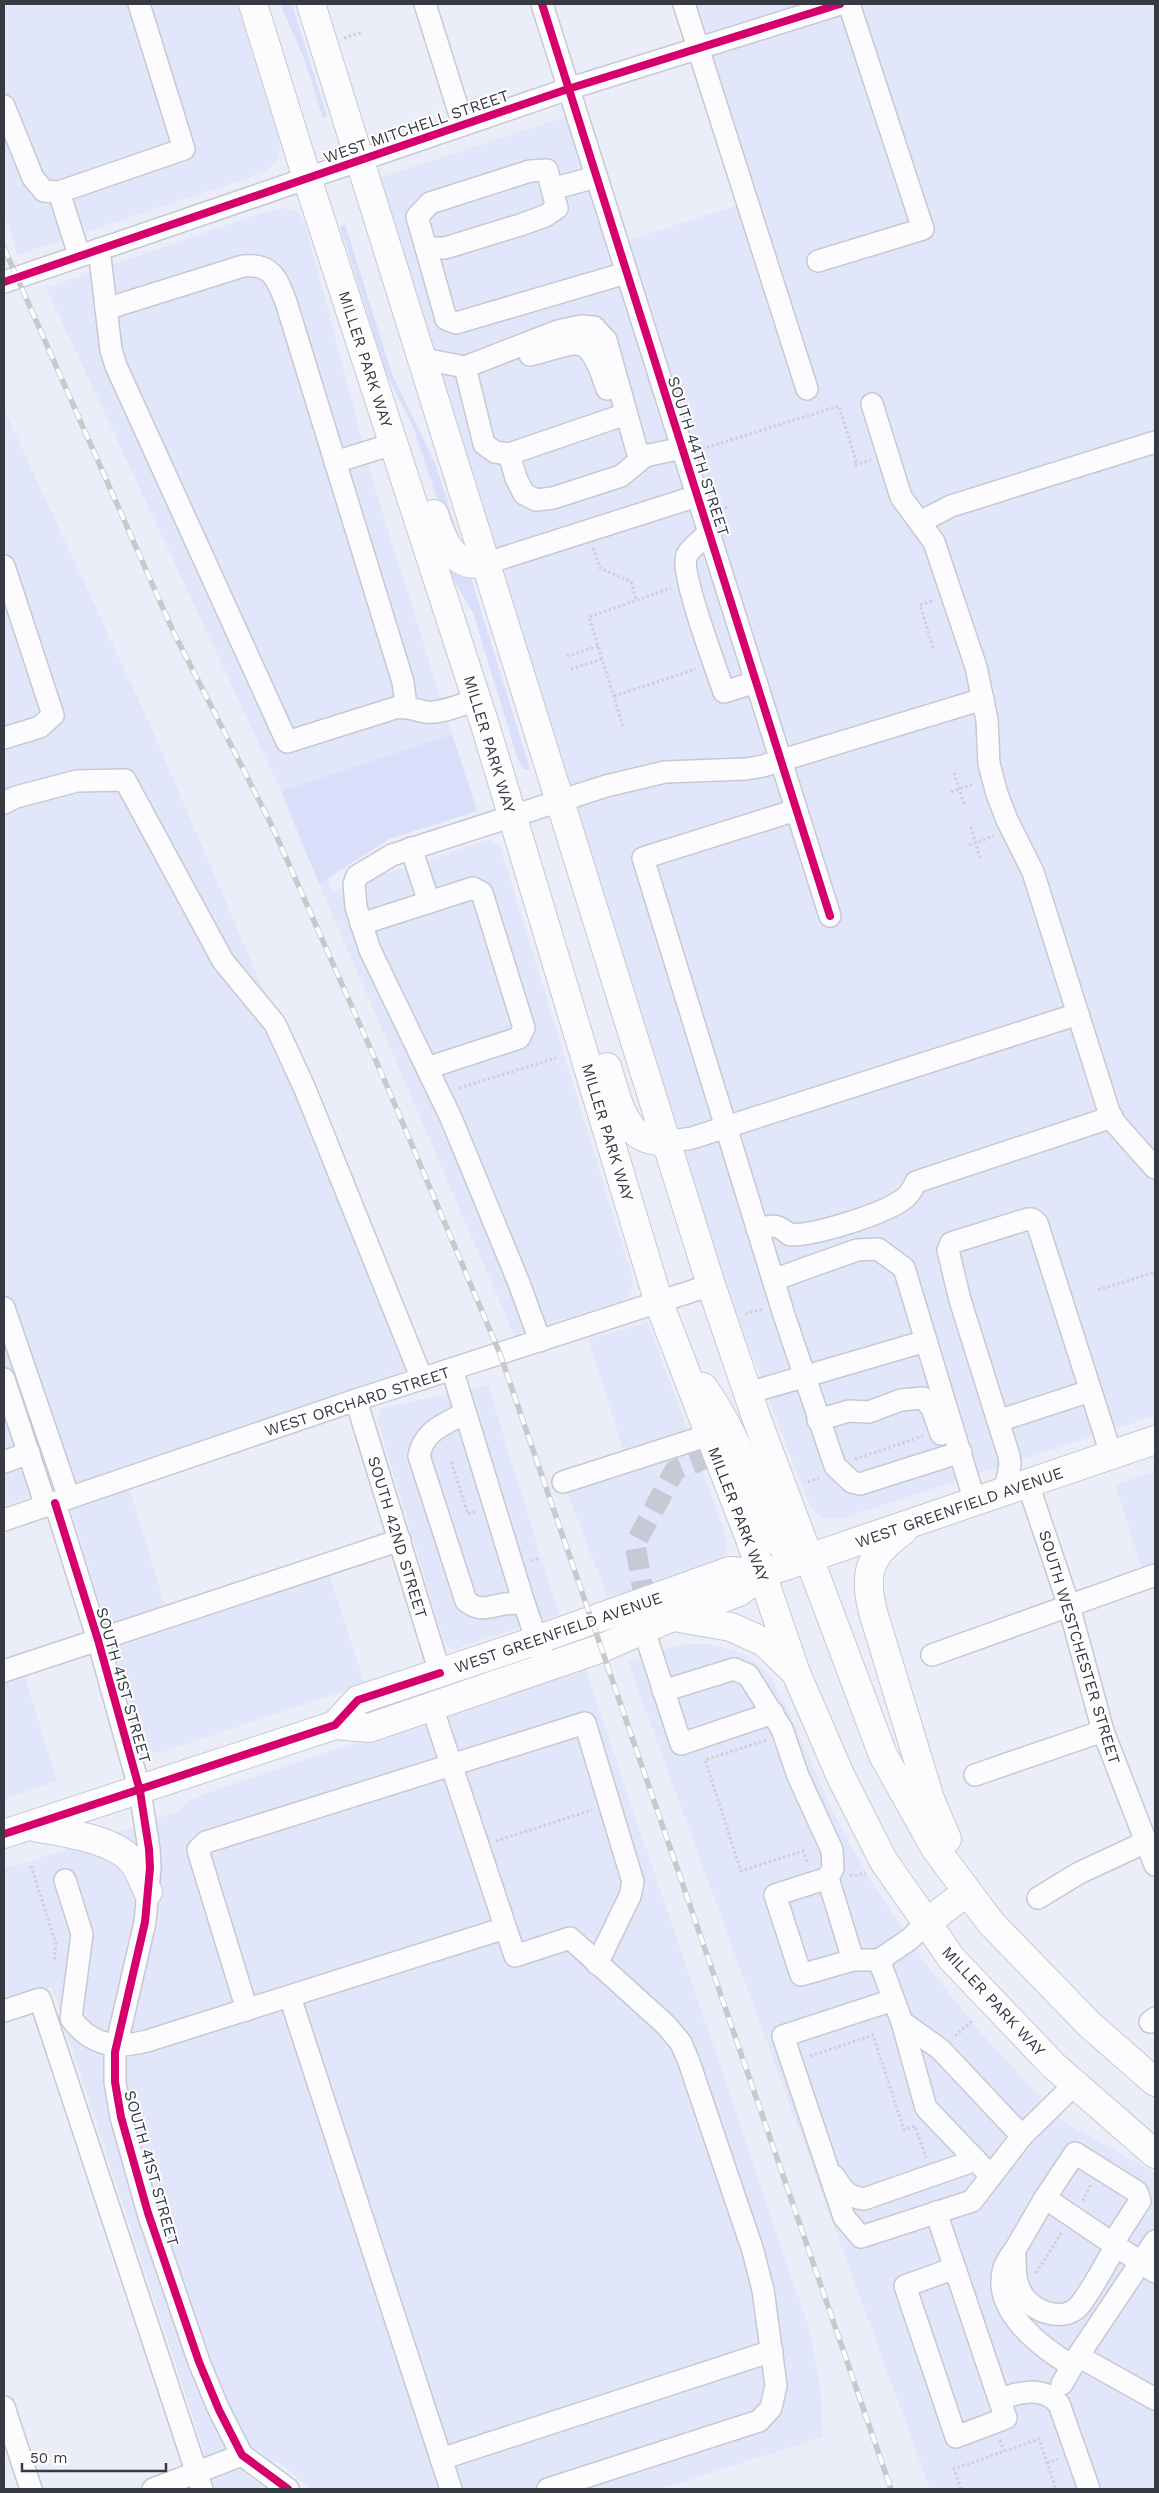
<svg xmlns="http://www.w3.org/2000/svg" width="1159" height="2493" viewBox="0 0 1159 2493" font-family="'Work Sans',sans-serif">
	<rect width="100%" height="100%" fill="#ebeef8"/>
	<g fill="#e1e6fb">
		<path d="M4,4H237L279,138L280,147L277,160L273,166L261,173L17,255L4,212Z"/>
		<path d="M693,4H1155V1416L840,1519L820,1518L808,1502L727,1288L379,178L587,110L628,240L756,199Z"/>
		<path d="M285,208L299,213L305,223L375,488L452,734L281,791L46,288L267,211Z"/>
		<path d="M4,409L152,729L424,1364L123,1467L166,1609L107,1628L64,1486L4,1506Z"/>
		<path d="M490,839L500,846L633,1280L632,1291L629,1297L621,1301L514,1335L319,884L328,879L333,891Z"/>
		<path d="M648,1322L726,1536L727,1553L719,1562L610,1604L565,1487L629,1468L588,1339Z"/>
		<path d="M488,1385L559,1615L462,1646L458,1651L450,1647L443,1639L377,1419L381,1409L385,1407Z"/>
		<path d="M1155,1471V1583L1147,1584L1115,1485Z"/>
		<path d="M328,1572L365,1684L166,1751L157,1753L148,1751L140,1736L111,1641Z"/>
		<path d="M689,1644H710L743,1654L755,1662L771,1678L788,1710L832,1811L865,1871L922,1959L980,2032L1064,2122L1155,2173V2489H930L628,1662L671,1647Z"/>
		<path d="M584,1665L810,2331L821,2394L822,2437L661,2489H311L276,2461L243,2472L269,2489H194L214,2482L52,1987L4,2003V1868L22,1864L179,1811L189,1801L207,1793Z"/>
		<path d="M24,1674L57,1781L4,1799V1680Z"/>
	</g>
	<g fill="#d9dffb">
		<path d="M280,4H292L327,116L323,118L303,56Z"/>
		<path d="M345,224L392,374L435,463L460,541L449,535L413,427L386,373L340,226Z"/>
		<path d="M445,554L468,572L471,578L530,769L524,770L518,760L473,613L447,568Z"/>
		<path d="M452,734L477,811L389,839L319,884L281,791Z"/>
	</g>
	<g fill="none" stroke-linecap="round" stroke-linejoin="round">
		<path stroke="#c7cad4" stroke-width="21" stroke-dasharray="21 11" stroke-linecap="butt" d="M645,1601L635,1544L675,1470L717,1454"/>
		<defs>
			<g id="minor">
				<path d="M425,4L463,125"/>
				<path d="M542,4L830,916"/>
				<path d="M684,4L807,389"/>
				<path d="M4,106L33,178L44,191L59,192"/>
				<path d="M547,170L557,208L545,216L520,225L445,248H426L417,217L430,203L530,171Z"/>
				<path d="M552,189L596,177"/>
				<path d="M426,248L446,319L456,323L626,273"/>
				<path d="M99,249L111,350L116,366L287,742L395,708C407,706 414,710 426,712C441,714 462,704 477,700"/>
				<path d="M79,255L59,192L184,149L139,4"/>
				<path d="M818,261L923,229L849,4"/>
				<path d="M4,282L568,89L840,4"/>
				<path d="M106,309L243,266C271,263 277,278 286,302L403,682L406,706"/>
				<path d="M530,355C582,342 587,329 607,389"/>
				<path d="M424,359L465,367L558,331L581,326L594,327L606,340L637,451L645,456L682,448"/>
				<path d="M465,367L484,444L495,452L509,454"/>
				<path d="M872,404L901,497L934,542L976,667L987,720L989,764L997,794L1007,820L1033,872L1109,1112L1115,1123L1155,1168"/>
				<path d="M626,414L509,454L516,478L524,494L536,500L553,498L621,476L645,456"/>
				<path d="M335,462L393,444"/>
				<path d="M920,522L951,506L1155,442"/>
				<path d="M708,533C702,540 691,547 687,555C679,571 717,671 724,692L756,682"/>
				<path d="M487,563L697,496"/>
				<path d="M4,566L53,715L40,727L4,738"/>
				<path d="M4,803L16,797L77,781L125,780L223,961L275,1024L305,1089L422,1379"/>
				<path d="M796,810L643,858L784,1315L835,1466L852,1482L860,1484L961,1452"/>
				<path d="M411,848L429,902"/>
				<path d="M361,924L473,888L482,893L524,1028L519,1038L427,1068"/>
				<path d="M666,1142L692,1138L1078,1014"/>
				<path d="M757,1229C774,1225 777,1224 790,1235C816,1235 885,1214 905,1198C911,1193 913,1188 916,1182L1112,1117"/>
				<path d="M773,1280L857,1250L878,1249L904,1268L975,1502"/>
				<path d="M4,1308L69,1498"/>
				<path d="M540,1341L519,1283L451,1118L370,950L356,907L354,884L357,876L392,855L606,786L665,772L746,769L763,766L983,699"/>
				<path d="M452,1369L524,1603L542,1655"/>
				<path d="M4,1379L46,1506"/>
				<path d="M748,1393L926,1341"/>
				<path d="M356,1400L440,1673"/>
				<path d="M465,1413C445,1424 423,1431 419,1456L466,1601C479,1611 485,1608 499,1605C507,1603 516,1603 524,1603"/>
				<path d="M818,1420L849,1411L869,1412L901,1400L923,1398L932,1408L941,1434"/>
				<path d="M998,1421L1090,1391"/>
				<path d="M4,1462L29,1453"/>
				<path d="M563,1482L709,1435"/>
				<path d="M1028,1484L1069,1606L1103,1731L1155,1865"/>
				<path d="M1005,1491L1010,1464L1009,1456L960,1300L948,1250L951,1243L1028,1219H1032L1037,1223L1111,1454"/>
				<path d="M55,1503L98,1640L140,1791L149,1849L150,1868L145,1922L115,2052V2082L121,2117L148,2213L199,2362L219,2410L242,2455L288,2489"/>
				<path d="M4,1520L356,1400L711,1285"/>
				<path d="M644,1630L681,1744L773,1713"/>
				<path d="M932,1655L1155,1575"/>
				<path d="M4,1671L400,1540"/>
				<path d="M663,1691L734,1669L748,1675L782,1729L798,1776L832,1850L833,1868L828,1878"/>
				<path d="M432,1707L515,1956L570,1938L666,2025L681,2043L689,2062L753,2251L763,2290L776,2385L771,2408L759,2421L548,2489"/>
				<path d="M975,1775L1103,1731"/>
				<path d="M65,1880L82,1934L71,2018C90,2046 116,2049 147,2041L505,1928"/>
				<path d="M1038,1898L1079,1873L1146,1842"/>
				<path d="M926,1923L910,1939L879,1960L902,2022L940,2049L1022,2136L1074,2085"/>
				<path d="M853,1960L828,1878L775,1895L801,1975L853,1960H879"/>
				<path d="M290,1997L451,2489"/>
				<path d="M893,2000L783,2036L844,2217L861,2237L972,2201L1022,2136"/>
				<path d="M247,2010L201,1860L198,1850L206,1842L585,1723L633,1882L630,1896L597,1964"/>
				<path d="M4,2011L40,1999L202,2489"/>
				<path d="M902,2022L926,2108L990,2175"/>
				<path d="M1150,2022L1155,2018"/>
				<path d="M834,2176C843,2190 847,2197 864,2199L976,2160"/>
				<path d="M1045,2198L1075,2153L1137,2192L1140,2201L1112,2244"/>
				<path d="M936,2212L999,2399C1020,2392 1043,2386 1059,2404L1089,2489"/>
				<path d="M1015,2257C1015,2270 1015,2282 1022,2294C1032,2312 1064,2323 1079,2306C1093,2289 1104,2265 1116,2246"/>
				<path d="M955,2268L905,2286L956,2437L1006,2418L999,2399"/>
				<path d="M1078,2356L1155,2399"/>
				<path d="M1072,2366C1042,2348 991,2310 1004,2268C1006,2261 1012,2254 1016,2248C1026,2231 1035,2215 1045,2198L1155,2272"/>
				<path d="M1062,2384L1078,2356L1155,2241"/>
				<path d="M4,2407L31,2489"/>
				<path d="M441,2459L772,2351"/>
				<path d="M153,2489L242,2455"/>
			</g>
			<g id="major">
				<path d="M253,4L307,178L485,725L659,1303L750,1539L796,1673L841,1777L883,1860L952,1959L1053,2065L1155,2154"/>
				<path d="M311,4L711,1285L756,1417L883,1755L935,1848L991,1923L1090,2025L1155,2082"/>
				<path d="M434,514C442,540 453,570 487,563"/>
				<path d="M607,1067C614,1088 620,1121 639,1135C647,1140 657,1141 666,1142"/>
				<path d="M703,1387C737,1434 753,1489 778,1540C787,1553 794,1556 809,1558"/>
				<path d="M903,1531C869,1555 863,1573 873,1612L930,1799L947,1839"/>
				<path d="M674,1617L731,1627L764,1642L793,1670"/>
				<path d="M335,1725L358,1700L517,1647L730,1571L762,1574"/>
				<path d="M30,1826C61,1833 111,1837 132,1861C140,1869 143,1883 148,1892"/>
				<path d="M4,1834L335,1725L369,1728L602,1648L672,1617L739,1592L762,1574L1155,1440"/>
				<path d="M926,1923L967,1892"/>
			</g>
		</defs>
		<use href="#minor" stroke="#c6c9d2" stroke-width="24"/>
		<use href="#major" stroke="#c6c9d2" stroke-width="30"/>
		<g stroke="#cfcfd5" stroke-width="3" stroke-dasharray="2.5 2.5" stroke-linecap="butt">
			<path d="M344,38L363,32"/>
			<path d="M702,449L839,406L857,464"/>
			<path d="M855,465L871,460"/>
			<path d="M721,511L728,506"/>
			<path d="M593,548L600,568L631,582L636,600"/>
			<path d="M932,601L920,605L934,650"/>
			<path d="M567,656L598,646"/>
			<path d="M571,669L602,659"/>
			<path d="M614,696L696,669"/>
			<path d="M623,726L589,617L671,588"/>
			<path d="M954,773L964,804"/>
			<path d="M951,792L974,784"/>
			<path d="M971,827L980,858"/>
			<path d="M969,845L994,836"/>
			<path d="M459,1088L556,1058"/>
			<path d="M1098,1290L1155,1272"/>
			<path d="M745,1314L763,1309"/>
			<path d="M855,1459L923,1436"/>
			<path d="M451,1462L468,1514L477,1511"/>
			<path d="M808,1482L819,1478"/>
			<path d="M531,1561L539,1558"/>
			<path d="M766,1740L705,1760L741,1871L803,1851L808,1865"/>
			<path d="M496,1841L592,1810"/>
			<path d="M31,1866L56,1944L54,1962"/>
			<path d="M850,1875L854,1876L866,1873"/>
			<path d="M955,2036L973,2020"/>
			<path d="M810,2056L873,2035L904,2130L915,2126L926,2158"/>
			<path d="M1083,2201L1091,2184"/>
			<path d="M1036,2273L1062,2232"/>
			<path d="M1000,2440L1004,2451"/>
			<path d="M1047,2463L1058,2459"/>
			<path d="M961,2489L954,2469L1039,2439L1056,2489"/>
		</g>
		<use href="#minor" stroke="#fcfcfe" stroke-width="21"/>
		<use href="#major" stroke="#fcfcfe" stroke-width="28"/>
		<defs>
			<path id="rail" d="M4,248L173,631L272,826L387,1086L500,1354L891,2489"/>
		</defs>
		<use href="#rail" stroke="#c8c9cc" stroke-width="5.5"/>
		<use href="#rail" stroke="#fff" stroke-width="4" stroke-dasharray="11" stroke-linecap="butt"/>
		<defs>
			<g id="cycleway">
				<path d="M542,4L830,916"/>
				<path d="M4,282L568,89L840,4"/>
				<path d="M55,1503L98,1640L140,1791L149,1849L150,1868L145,1922L115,2052V2082L121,2117L148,2213L199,2362L219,2410L242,2455L288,2489"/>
				<path d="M4,1834L335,1725L358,1700L440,1673"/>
			</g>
		</defs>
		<use href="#cycleway" stroke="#fff" stroke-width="11"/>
		<use href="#cycleway" stroke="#d6006c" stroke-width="8"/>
	</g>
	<g text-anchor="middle" stroke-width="4" stroke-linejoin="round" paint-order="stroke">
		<g font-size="16" fill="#373943" stroke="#fff">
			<text transform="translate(416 126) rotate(-19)" y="6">WEST MITCHELL STREET</text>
			<text transform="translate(366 359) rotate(72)" y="6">MILLER PARK WAY</text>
			<text transform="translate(699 456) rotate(72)" y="6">SOUTH 44TH STREET</text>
			<text transform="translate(490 744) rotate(73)" y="6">MILLER PARK WAY</text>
			<text transform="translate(608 1132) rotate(73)" y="6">MILLER PARK WAY</text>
			<text transform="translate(357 1401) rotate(-18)" y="6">WEST ORCHARD STREET</text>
			<text transform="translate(959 1507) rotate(-19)" y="6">WEST GREENFIELD AVENUE</text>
			<text transform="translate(739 1514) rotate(69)" y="6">MILLER PARK WAY</text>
			<text transform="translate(398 1537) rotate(73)" y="6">SOUTH 42ND STREET</text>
			<text transform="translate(558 1632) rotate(-19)" y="6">WEST GREENFIELD AVENUE</text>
			<text transform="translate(1080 1647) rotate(73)" y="6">SOUTH WESTCHESTER STREET</text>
			<text transform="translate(124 1685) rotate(74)" y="6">SOUTH 41ST STREET</text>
			<text transform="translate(994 2001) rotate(47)" y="6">MILLER PARK WAY</text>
			<text transform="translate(152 2168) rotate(74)" y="6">SOUTH 41ST STREET</text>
		</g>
	</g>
	<rect width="1159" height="2493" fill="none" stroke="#373943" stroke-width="10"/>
	<path d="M22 2463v8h144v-8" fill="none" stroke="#373943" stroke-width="2.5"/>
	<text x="30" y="2463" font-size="15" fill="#373943" stroke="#ffffff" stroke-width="4" paint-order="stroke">50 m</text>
</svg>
